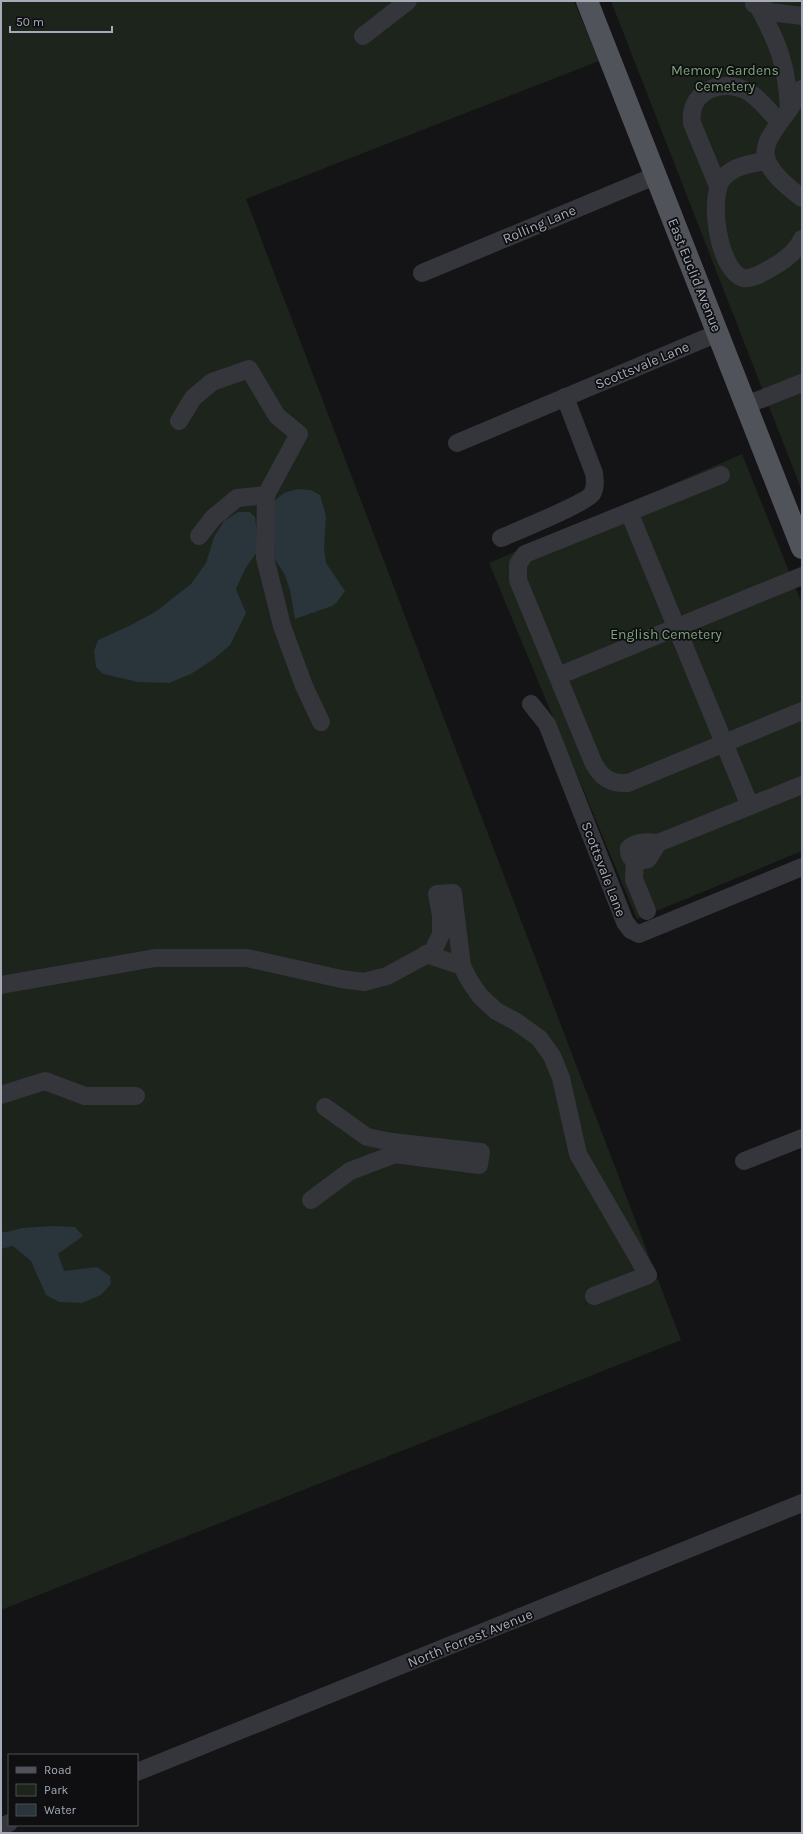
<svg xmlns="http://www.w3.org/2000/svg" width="803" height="1834" viewBox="0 0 803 1834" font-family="Karla,sans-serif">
	<rect width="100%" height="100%" fill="#141416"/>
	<g fill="#1c241c">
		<path d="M1,1H574L599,61L246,199L681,1340L1,1610Z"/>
		<path d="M611,1H802V491Z"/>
		<path d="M742,454L802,604V851L637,919L489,563Z"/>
	</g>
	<g fill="#29343b">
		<path d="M297,489L311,490L320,495L326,516L324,548L326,563L345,591L337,602L332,606L295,619L290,590L284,573L274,558L271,521L275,500L284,493Z"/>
		<path d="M238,512H250L255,517L259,549L245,569L236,589L246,613L230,645L214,659L191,674L169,683L138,682L103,674L96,667L94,651L98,640L131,625L155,612L191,584L206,563L214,537L224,521Z"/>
		<path d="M52,1226L75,1227L83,1236L58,1254L64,1271L97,1267L110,1276L111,1284L101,1295L82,1303L59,1302L46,1295L31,1261L13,1246L1,1249V1232H7L22,1228Z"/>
	</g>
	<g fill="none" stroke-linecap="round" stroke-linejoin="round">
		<g stroke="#35363b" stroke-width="18">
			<path d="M754,4L770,12L802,16"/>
			<path d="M759,8C779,44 787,67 789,109"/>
			<path d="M363,36L408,1"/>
			<path d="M802,89C773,141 737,149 802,198"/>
			<path d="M766,161C752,163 734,166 724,177C707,194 718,270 743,278C752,280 764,272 771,268C784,261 796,252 802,239"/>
			<path d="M718,186L692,123C688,88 728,76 753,95C763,103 771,113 779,122"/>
			<path d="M422,273L655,176"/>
			<path d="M746,405L802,383"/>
			<path d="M179,421L193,398L212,382L249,369L277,416L299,434L266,495L265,558L282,626L304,686L321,722"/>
			<path d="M457,443L718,333"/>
			<path d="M721,475L525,554L518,564V580L593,762C601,778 611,784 628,783L802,711"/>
			<path d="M629,512L750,806"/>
			<path d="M199,536L213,518L237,498L266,495"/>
			<path d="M501,538C517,531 584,504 592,494C596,488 595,479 594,473L565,397"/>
			<path d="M558,676L802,576"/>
			<path d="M531,704L547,724L625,922L631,930L639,934L802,867"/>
			<path d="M658,843L648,859C637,862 628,861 629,848C638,841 647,842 658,843L802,785"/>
			<path d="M635,861L634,879L647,911"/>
			<path d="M426,954L462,966"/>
			<path d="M1,985L155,958H247L341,979L364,982L387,976L433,951L441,934V916L437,894L453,893L462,966L469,980L480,996L496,1011L515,1021L539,1038L552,1056L561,1078L578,1154L648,1275L594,1296"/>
			<path d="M1,1095L45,1081L85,1096H136"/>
			<path d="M744,1161L802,1138"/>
			<path d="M311,1200L350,1171L395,1154L479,1165L481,1152L392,1142L367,1137L325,1107"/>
			<path d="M137,1772L802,1503"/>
			<path d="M1,1827L9,1823"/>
		</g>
		<path stroke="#51535a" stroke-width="22" d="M587,1L802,548"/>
	</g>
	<g text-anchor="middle" stroke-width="3.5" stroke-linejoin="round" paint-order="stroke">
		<g font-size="14" fill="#7ba47a" stroke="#0f0f11">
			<text x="725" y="75">Memory Gardens<tspan x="725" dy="16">Cemetery</tspan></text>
			<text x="666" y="639">English Cemetery</text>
		</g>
		<g font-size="14" fill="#a5acb7" stroke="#0f0f11">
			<text transform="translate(539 224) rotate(-23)" y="5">Rolling Lane</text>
			<text transform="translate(695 275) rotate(68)" y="5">East Euclid Avenue</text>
			<text transform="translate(642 365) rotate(-23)" y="5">Scottsvale Lane</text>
			<text transform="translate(604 869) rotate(69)" y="5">Scottsvale Lane</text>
			<text transform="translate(470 1638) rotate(-22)" y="5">North Forrest Avenue</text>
		</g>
	</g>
	<rect width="803" height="1834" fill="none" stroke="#a5acb7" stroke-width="4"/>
	<rect x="8" y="1754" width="130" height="72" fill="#0f0f11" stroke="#4b4e53"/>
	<rect x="16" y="1767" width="20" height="6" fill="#51535a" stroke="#4b4e53"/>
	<text x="44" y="1774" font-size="12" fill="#a5acb7">Road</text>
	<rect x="16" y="1784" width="20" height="12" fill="#1c241c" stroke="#4b4e53"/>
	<text x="44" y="1794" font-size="12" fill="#a5acb7">Park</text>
	<rect x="16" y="1804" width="20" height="12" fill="#29343b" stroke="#4b4e53"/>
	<text x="44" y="1814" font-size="12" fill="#a5acb7">Water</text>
	<path d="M10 26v6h102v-6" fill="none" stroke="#a5acb7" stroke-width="2"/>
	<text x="16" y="26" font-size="12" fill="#a5acb7" stroke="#0f0f11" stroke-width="3" paint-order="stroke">50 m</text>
</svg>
